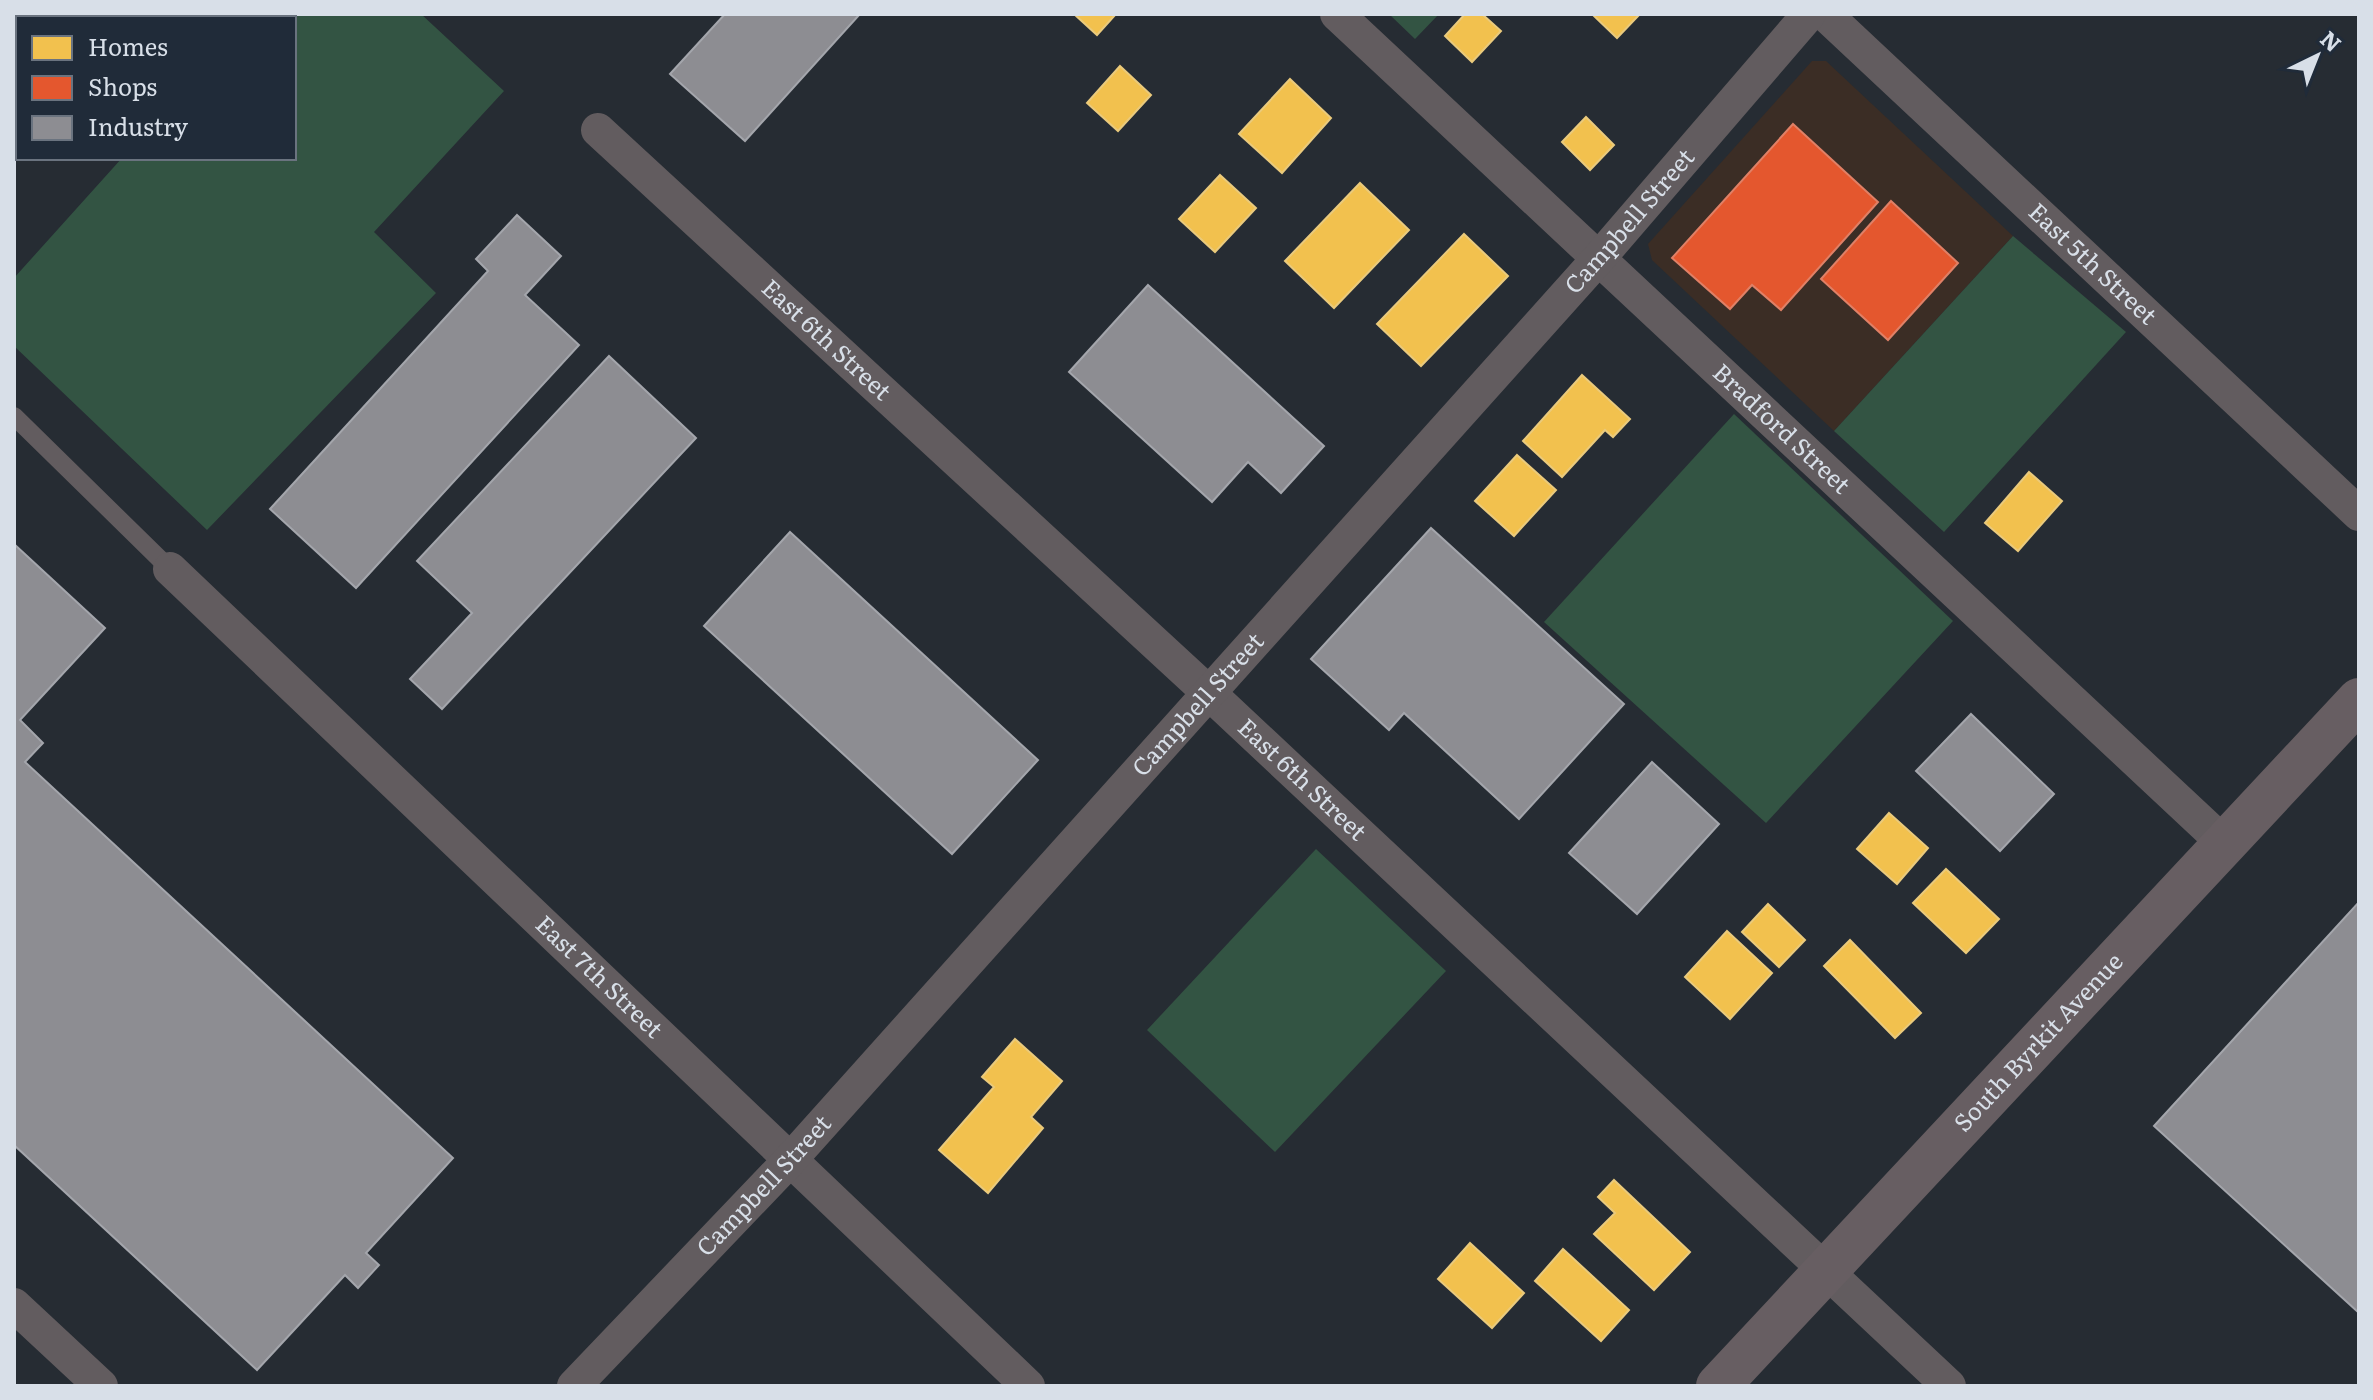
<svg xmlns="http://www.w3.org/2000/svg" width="2373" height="1400" viewBox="0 0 2373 1400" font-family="Literata,serif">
	<rect width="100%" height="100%" fill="#262c33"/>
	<path fill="#3b2d25" d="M1812,61H1826L2013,236L1834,431L1652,260L1648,244Z"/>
	<g fill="#335443">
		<path d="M253,14H421L504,91L374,232L436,293L207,530L14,346V278L122,158H294V18H249Z"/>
		<path d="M1389,14H1439L1415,39Z"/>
		<path d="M2013,236L2126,332L1944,532L1834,431Z"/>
		<path d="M1734,414L1953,621L1766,823L1544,622Z"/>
		<path d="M1316,849L1446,971L1275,1152L1147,1030Z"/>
	</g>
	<g fill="#f2c14e" stroke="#eaca7c" stroke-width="2">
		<path d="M1074,14H1116L1097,35Z"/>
		<path d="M1465,14H1482L1501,31L1472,62L1445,36Z"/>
		<path d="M1592,14H1640L1617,38Z"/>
		<path d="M1120,66L1151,95L1118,131L1087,103Z"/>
		<path d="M1290,79L1331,118L1282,173L1239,134Z"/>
		<path d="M1586,117L1614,145L1590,170L1562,142Z"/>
		<path d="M1220,175L1256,208L1215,252L1179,219Z"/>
		<path d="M1360,183L1409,230L1334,308L1285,261Z"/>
		<path d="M1464,234L1508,276L1421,366L1377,324Z"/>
		<path d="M1582,375L1630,419L1613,437L1605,430L1562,477L1523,441Z"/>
		<path d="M1517,455L1556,490L1514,536L1475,501Z"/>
		<path d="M2029,472L2062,501L2018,551L1985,523Z"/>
		<path d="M1889,813L1928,848L1897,884L1857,849Z"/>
		<path d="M1946,869L1999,919L1966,953L1913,903Z"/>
		<path d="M1768,904L1805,940L1779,967L1742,932Z"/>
		<path d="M1727,931L1772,973L1730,1019L1685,977Z"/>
		<path d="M1850,940L1921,1013L1895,1038L1824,966Z"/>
		<path d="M1015,1039L1062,1081L1031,1117L1043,1128L988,1193L939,1150L994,1087L982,1077Z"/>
		<path d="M1614,1180L1690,1252L1654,1290L1594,1234L1615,1213L1598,1197Z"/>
		<path d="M1470,1243L1524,1293L1492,1328L1438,1279Z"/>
		<path d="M1563,1249L1629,1310L1601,1341L1535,1281Z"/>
	</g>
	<g fill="#e4572e" stroke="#e08066" stroke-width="2">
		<path d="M1793,124L1878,202L1781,310L1752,285L1730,309L1672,258Z"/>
		<path d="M1891,201L1958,263L1888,340L1821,279Z"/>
	</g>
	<g fill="#8d8d92" stroke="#a4a6ac" stroke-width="2">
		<path d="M725,14H860L745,141L670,74Z"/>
		<path d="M517,215L561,256L525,295L579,345L356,588L270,509L488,271L476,259Z"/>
		<path d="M1148,285L1324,446L1281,493L1248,462L1212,502L1069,372Z"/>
		<path d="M609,356L696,438L442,709L410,679L472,613L417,561Z"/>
		<path d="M1431,528L1624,704L1519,819L1404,713L1389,730L1311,659Z"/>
		<path d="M790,532L1038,760L952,854L704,626Z"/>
		<path d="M14,544L105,628L20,720L43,743L25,762L453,1158L366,1253L379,1265L358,1288L345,1275L257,1370L14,1145Z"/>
		<path d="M1971,714L2054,794L2000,851L1916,771Z"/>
		<path d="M1652,762L1719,824L1637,914L1569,853Z"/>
		<path d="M2359,902V1313L2154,1126Z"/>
	</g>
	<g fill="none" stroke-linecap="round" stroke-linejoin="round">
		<path stroke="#625c5f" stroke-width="18" d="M14,416L170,569"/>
		<g stroke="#625c5f" stroke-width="34">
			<path id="s1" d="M1337,14L2226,845"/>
			<path id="s2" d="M1825,14L2359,514"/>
			<path id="s3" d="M598,130L1209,693L1949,1386"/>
			<path id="s4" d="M170,569L1028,1386"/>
			<path d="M14,1305L101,1386"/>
			<path id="s5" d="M574,1386L790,1160L1599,258L1809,14"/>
		</g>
		<path stroke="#675e62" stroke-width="44" id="s6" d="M1718,1386L2359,700"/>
	</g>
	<g text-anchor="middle" stroke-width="8" stroke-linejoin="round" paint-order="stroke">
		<g font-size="24" fill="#d8dfe8" stroke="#202b39">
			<text dy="8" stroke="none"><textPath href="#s5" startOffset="1572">Campbell Street</textPath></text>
			<text dy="8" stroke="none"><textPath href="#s2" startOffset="366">East 5th Street</textPath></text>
			<text dy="8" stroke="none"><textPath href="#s3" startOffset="310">East 6th Street</textPath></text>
			<text dy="8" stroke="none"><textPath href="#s1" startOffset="608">Bradford Street</textPath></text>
			<text dy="8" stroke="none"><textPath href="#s5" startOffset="924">Campbell Street</textPath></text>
			<text dy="8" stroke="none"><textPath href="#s3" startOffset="958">East 6th Street</textPath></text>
			<text dy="8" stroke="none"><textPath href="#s4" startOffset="592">East 7th Street</textPath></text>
			<text dy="8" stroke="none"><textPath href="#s6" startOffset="470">South Byrkit Avenue</textPath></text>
			<text dy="8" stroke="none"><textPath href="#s5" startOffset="276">Campbell Street</textPath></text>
		</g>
	</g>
	<rect width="2373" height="1400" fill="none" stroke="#d8dfe8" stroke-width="32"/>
	<rect x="16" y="16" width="280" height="144" fill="#202b39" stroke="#6a737f" stroke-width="2"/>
	<rect x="32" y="36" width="40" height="24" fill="#f2c14e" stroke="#6a737f" stroke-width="2"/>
	<text x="88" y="56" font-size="24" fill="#d8dfe8">Homes</text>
	<rect x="32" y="76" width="40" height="24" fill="#e4572e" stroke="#6a737f" stroke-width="2"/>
	<text x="88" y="96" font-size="24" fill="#d8dfe8">Shops</text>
	<rect x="32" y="116" width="40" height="24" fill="#8d8d92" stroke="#6a737f" stroke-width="2"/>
	<text x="88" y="136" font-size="24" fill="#d8dfe8">Industry</text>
	<g transform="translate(2317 56) rotate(43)" stroke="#202b39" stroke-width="6" paint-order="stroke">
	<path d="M0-6L14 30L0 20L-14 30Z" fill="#d8dfe8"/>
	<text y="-12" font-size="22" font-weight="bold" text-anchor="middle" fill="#d8dfe8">N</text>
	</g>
</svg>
